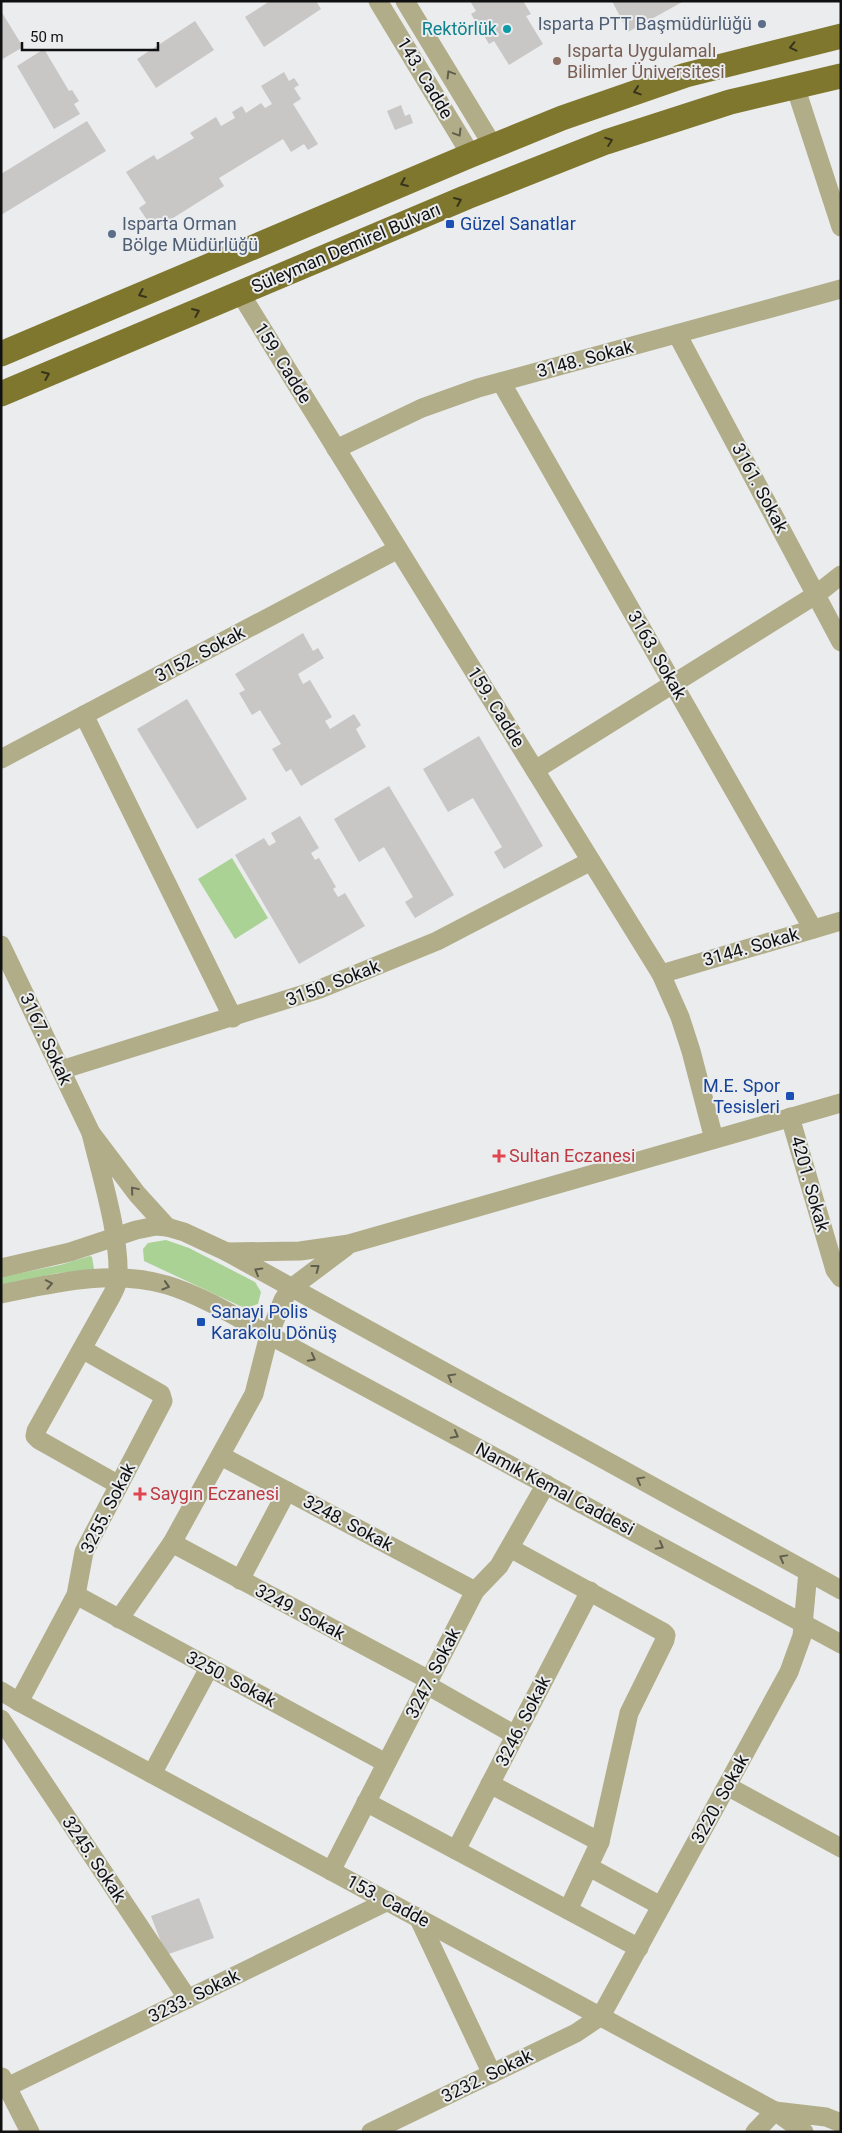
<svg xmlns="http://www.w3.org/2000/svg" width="842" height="2133" viewBox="0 0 842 2133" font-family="Roboto,sans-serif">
	<rect width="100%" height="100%" fill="#eaecee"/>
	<g fill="#aad295">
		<path d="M232,858L268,918L235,939L198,879Z"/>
		<path d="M166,1240L189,1248L255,1282L261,1292L258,1304L246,1308L240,1306L144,1261L143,1249L148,1243Z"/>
		<path d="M90,1256L92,1257L94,1269L93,1271L58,1273L1,1285V1277L60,1265Z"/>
	</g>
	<g fill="#c9c6c6">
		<path d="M270,1H316L321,9L264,47L245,17Z"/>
		<path d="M470,1H523L531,14L526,16L543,44L509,65L494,41L489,44L471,14L476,11Z"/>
		<path d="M612,1H684L628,32Z"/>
		<path d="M1,11L23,47L1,60Z"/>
		<path d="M195,21L214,50L156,88L137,59Z"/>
		<path d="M44,49L69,91L72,90L79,101L74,104L80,114L54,129L17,66Z"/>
		<path d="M284,72L289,81L294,78L299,85L294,88L301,99L293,104L318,144L308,150L304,144L291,152L283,139L219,178L224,186L154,230L139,208L146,203L126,172L154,155L157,160L194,138L190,133L216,117L221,126L235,118L232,112L242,106L246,113L261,103L265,108L272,104L261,86Z"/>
		<path d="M401,105L405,116L410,114L413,123L395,130L387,111Z"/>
		<path d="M87,121L106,151L1,215V174Z"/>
		<path d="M303,633L313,651L318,648L324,658L298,674L303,684L310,680L332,717L325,721L330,729L354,714L361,725L356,729L366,747L301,786L291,769L286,772L272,749L281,744L260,710L252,715L239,693L245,690L235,674Z"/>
		<path d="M187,699L247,799L197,829L137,729Z"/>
		<path d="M479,736L543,846L504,869L494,852L502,847L473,798L448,812L423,769Z"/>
		<path d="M389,786L454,895L415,918L405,902L413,897L384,847L359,862L334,819Z"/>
		<path d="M300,816L319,848L311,853L315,860L319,858L336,887L333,889L338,897L345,893L365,926L299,964L235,855L264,838L269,846L276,842L271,833Z"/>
		<path d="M199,1898L214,1938L166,1955L151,1916Z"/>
	</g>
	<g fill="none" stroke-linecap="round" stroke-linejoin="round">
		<g stroke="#b1ad89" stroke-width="19">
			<path d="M378,1L471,155"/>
			<path d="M405,1L493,146"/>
			<path d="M795,86L841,227"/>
			<path d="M240,293L661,974L680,1017L691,1051L714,1139"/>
			<path d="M677,334L841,642"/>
			<path d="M501,382L813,929"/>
			<path d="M336,449L422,408L478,388L841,289"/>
			<path d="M84,715L233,1018"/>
			<path d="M1,759L398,549"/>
			<path d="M535,770L817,594L841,575"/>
			<path d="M1,945L91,1133"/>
			<path d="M661,974L841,921"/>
			<path d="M61,1070L320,989L437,941L591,861"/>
			<path d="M790,1117L835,1270L841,1278"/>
			<path d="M227,1252L300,1251L349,1244L841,1103"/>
			<path d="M1,1268L70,1252L136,1230L156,1226L167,1227L184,1232L227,1252L841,1590"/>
			<path d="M1,1294C55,1283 112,1269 167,1285C203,1296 236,1317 269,1335L841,1644"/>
			<path d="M221,1456L475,1591"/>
			<path d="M119,1485L39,1440L35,1436L36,1431L112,1295C115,1289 118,1284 118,1277C120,1235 101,1175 91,1133L137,1194L167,1227"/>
			<path d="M172,1543L429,1680"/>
			<path d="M510,1548L663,1632L666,1635L665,1640L629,1713L600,1842L568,1910"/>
			<path d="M240,1580L287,1491"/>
			<path d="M76,1595L386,1763"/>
			<path d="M119,1619L172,1543L254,1394L269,1335L283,1300L290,1289L346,1247"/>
			<path d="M427,1685L515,1735"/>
			<path d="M1,1691L19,1702L775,2111L755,2132"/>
			<path d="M19,1702L76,1595L84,1552L163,1401L161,1394L82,1349"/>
			<path d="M1,1719L188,1999"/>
			<path d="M152,1774L209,1668"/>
			<path d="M490,1784L600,1842"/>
			<path d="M727,1786L841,1848"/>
			<path d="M366,1802L639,1948"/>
			<path d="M456,1850L590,1591"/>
			<path d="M589,1867L661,1906"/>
			<path d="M331,1871L475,1591L499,1566L546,1484"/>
			<path d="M418,1917L492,2074"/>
			<path d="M2,2077L30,2132"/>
			<path d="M1,2090L388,1901"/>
			<path d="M371,2132L576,2033L601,2016L789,1672L802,1636L808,1572"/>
			<path d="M804,2132L775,2111L826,2117L841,2123"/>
		</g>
		<g stroke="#80772f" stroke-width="25">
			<path d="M1,354L471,155L562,118L686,75L841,36"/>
			<path d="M1,394L467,197L606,142L730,102L841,76"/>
		</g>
	</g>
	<defs><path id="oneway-chevron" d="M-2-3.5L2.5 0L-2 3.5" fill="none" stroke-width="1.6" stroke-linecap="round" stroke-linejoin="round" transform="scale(1.25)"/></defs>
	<g stroke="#37341c">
		<use href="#oneway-chevron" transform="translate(793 47) rotate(167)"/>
		<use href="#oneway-chevron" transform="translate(637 91) rotate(162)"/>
		<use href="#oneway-chevron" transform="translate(609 141) rotate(-20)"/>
		<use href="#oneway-chevron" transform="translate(404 183) rotate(157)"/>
		<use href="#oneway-chevron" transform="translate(458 201) rotate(-23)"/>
		<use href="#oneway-chevron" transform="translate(142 294) rotate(157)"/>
		<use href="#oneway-chevron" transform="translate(196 312) rotate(-23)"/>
		<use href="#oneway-chevron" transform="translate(46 375) rotate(-23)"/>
	</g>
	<g stroke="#605e4d">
		<use href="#oneway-chevron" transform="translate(450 74) rotate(-121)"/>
		<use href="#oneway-chevron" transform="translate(458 133) rotate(59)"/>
		<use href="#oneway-chevron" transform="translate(134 1190) rotate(-130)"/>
		<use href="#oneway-chevron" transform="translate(316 1268) rotate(-37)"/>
		<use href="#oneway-chevron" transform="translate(258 1271) rotate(-150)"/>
		<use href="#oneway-chevron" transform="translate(49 1284) rotate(-11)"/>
		<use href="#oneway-chevron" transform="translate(166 1286) rotate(17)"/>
		<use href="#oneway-chevron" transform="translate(312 1358) rotate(28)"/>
		<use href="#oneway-chevron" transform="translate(451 1377) rotate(-151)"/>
		<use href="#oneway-chevron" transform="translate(455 1435) rotate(28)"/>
		<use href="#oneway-chevron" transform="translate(640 1480) rotate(-151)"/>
		<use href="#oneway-chevron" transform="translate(660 1546) rotate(29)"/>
		<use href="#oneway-chevron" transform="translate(783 1558) rotate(-151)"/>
	</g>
	<g fill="#5c6f8a" stroke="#eaecee" stroke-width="2">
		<circle cx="762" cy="24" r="5"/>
		<circle cx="112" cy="234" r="5"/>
	</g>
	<circle fill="#0f9aa8" stroke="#eaecee" stroke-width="2" cx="507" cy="29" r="5"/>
	<circle fill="#8d6e63" stroke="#eaecee" stroke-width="2" cx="557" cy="61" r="5"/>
	<g fill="#1a4fb4" stroke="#eaecee" stroke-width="2">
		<rect x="445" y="219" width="10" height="10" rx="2.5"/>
		<rect x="785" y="1091" width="10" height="10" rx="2.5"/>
		<rect x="196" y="1317" width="10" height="10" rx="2.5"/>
	</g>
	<g fill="#e0444e" stroke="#eaecee" stroke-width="2">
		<path d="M496.5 1148.5h5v5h5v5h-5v5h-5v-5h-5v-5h5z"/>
		<path d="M137.5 1486.5h5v5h5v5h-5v5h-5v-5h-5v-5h5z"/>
	</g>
	<g text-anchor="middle" stroke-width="4" stroke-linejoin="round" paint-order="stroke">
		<g font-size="18" fill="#4e5e75" stroke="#eaecee" text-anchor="end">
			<text x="752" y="30">Isparta PTT Başmüdürlüğü</text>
			<text x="122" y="230" text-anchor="start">Isparta Orman<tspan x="122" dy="21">Bölge Müdürlüğü</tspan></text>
		</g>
		<g font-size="18" fill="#0d838f" stroke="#eaecee" text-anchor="end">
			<text x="497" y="35">Rektörlük</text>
		</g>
		<g font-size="18" fill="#785e54" stroke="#eaecee" text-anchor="start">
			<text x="567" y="57">Isparta Uygulamalı<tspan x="567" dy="21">Bilimler Üniversitesi</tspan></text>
		</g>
		<g font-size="18" fill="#101011" stroke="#eaecee">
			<text transform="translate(425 78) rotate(59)" y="6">143. Cadde</text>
			<text transform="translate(346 248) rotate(-23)" y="6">Süleyman Demirel Bulvarı</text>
			<text transform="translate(585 359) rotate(-15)" y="6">3148. Sokak</text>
			<text transform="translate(283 363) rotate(58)" y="6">159. Cadde</text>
			<text transform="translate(760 488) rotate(62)" y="6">3161. Sokak</text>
			<text transform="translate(200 654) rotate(-28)" y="6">3152. Sokak</text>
			<text transform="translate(657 655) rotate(60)" y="6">3163. Sokak</text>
			<text transform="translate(496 707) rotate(58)" y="6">159. Cadde</text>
			<text transform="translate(751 947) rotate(-16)" y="6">3144. Sokak</text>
			<text transform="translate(333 983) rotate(-21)" y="6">3150. Sokak</text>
			<text transform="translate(46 1039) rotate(65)" y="6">3167. Sokak</text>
			<text transform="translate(810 1184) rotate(74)" y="6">4201. Sokak</text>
			<text transform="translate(555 1489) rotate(28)" y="6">Namık Kemal Caddesi</text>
			<text transform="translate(108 1508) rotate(-63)" y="6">3255. Sokak</text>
			<text transform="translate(348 1523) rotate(28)" y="6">3248. Sokak</text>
			<text transform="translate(300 1612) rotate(28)" y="6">3249. Sokak</text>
			<text transform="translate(433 1673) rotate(-63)" y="6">3247. Sokak</text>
			<text transform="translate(231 1679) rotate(28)" y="6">3250. Sokak</text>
			<text transform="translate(523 1721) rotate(-63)" y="6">3246. Sokak</text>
			<text transform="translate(720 1799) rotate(-61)" y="6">3220. Sokak</text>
			<text transform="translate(94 1859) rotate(56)" y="6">3245. Sokak</text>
			<text transform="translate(388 1901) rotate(28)" y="6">153. Cadde</text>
			<text transform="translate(194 1996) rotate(-26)" y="6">3233. Sokak</text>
			<text transform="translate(487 2076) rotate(-26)" y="6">3232. Sokak</text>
		</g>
		<g font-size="18" fill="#164399" stroke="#eaecee" text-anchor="start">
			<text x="460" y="230">Güzel Sanatlar</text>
			<text x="780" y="1092" text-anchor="end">M.E. Spor<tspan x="780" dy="21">Tesisleri</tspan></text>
			<text x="211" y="1318">Sanayi Polis<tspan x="211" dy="21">Karakolu Dönüş</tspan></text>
		</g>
		<g font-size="18" fill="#be3a42" stroke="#eaecee" text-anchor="start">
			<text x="509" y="1162">Sultan Eczanesi</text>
			<text x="150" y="1500">Saygın Eczanesi</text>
		</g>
	</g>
	<rect width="842" height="2133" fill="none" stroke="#101011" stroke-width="5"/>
	<path d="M22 42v8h136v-8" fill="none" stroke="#101011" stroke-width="2.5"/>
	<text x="30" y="42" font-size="15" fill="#101011" stroke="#eaecee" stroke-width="4" paint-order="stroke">50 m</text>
</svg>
